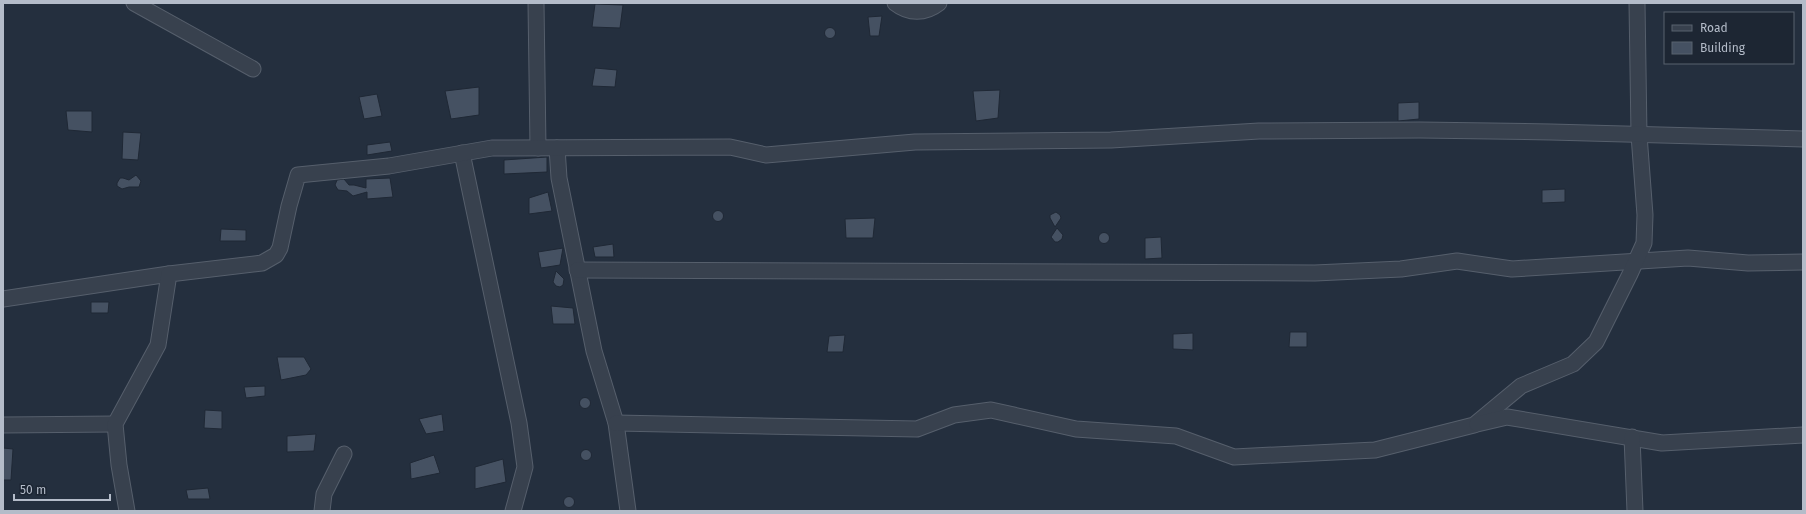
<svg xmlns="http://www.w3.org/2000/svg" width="1806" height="514" viewBox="0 0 1806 514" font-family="'Fira Sans',sans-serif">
	<rect width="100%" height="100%" fill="#242f3e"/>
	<g fill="#455162" stroke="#1f2835">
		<path d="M595,4L623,5L620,28L592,27Z"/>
		<path d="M882,16L879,36H870L868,17Z"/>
		<circle cx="830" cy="33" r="5.5"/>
		<path d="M595,68L617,70L615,87L592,86Z"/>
		<path d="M479,87V115L451,119L445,91Z"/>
		<path d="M1000,90L998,118L976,121L973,91Z"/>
		<path d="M377,94L382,116L364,119L359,97Z"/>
		<path d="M1419,102V119L1398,121V103Z"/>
		<path d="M66,111H92V132L68,130Z"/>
		<path d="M123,132L141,133L138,160L122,159Z"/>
		<path d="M390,142L392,151L367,155V145Z"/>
		<path d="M547,157V172L504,174V160Z"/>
		<path d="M136,175L141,181L139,187H129L122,189L117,186V183L120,178H123L129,180Z"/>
		<path d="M390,178L393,197L367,199V192L353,196L347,191L338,190L335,185L337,180L344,179L349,185H354L366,188V179Z"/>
		<path d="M1565,189V202L1542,203V190Z"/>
		<path d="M548,192L552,211L529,214V198Z"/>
		<circle cx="718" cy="216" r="5.5"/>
		<path d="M1056,212L1060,215L1061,218L1055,227L1050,218V215Z"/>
		<path d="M875,218L873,238H846L845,219Z"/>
		<path d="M1057,228L1063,235L1062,239L1058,242H1055L1051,237Z"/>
		<path d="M221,229L246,230V241H220Z"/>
		<circle cx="1104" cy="238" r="5.5"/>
		<path d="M1161,237L1162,258L1145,259V238Z"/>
		<path d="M613,244L614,257H595L593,247Z"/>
		<path d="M563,248L560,265L541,268L538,252Z"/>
		<path d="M556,271L564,279L563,285L560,287L556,286L553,282Z"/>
		<path d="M91,302H109L108,313H91Z"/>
		<path d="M551,306L573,308L575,324H553Z"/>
		<path d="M1290,332H1307V347H1289Z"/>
		<path d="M1193,333V350L1173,349V334Z"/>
		<path d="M845,335L843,352H827L829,336Z"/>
		<path d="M277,357H304L311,369L306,375L281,380Z"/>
		<path d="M265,386V396L246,398L244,387Z"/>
		<circle cx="585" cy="403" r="5.5"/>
		<path d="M205,410L222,411V429L204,428Z"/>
		<path d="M442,414L444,431L426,434L419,419Z"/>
		<path d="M316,434L314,451L287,452V436Z"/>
		<path d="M3,448L13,449L11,480H3Z"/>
		<circle cx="586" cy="455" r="5.5"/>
		<path d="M434,455L440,473L411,479L410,463Z"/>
		<path d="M503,459L506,482L475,489V467Z"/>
		<path d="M208,488L210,499H188L186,490Z"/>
		<circle cx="569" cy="502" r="5.5"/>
	</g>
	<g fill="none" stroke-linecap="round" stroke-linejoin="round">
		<defs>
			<g id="minor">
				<path d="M134,3L253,69"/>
				<path d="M536,3L538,148"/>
				<path d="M895,3C909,14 925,14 939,3"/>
				<path d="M557,148L559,178L594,351L616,423L628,511"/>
				<path d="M462,153L519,423L525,467L513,511"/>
				<path d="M577,270L1315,273L1401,269L1457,261L1512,269L1688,258L1748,263L1803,262"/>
				<path d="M3,299L169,274"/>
				<path d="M616,423L917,429L954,415L991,410L1076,429L1176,436L1234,457L1375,450L1474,425L1521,386L1573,364L1596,342L1630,274L1644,243L1645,215L1639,135L1637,3"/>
				<path d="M1477,424L1507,417L1662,443L1803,435"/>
				<path d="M3,425L115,424"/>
				<path d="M1632,437L1635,511"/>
				<path d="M127,511L119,465L115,424L158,345L169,274L262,263L276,255L280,248L289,206L298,175L389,166L492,148L730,147L766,155L915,142L1111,140L1259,131L1420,130L1551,132L1803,139"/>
				<path d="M322,511L324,494L344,454"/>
			</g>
		</defs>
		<use href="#minor" stroke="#565f6c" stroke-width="17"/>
		<use href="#minor" stroke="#38414e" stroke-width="15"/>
	</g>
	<rect width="1806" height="514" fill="none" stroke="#b4bcc9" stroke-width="8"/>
	<rect x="1664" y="12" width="130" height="52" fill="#1d2633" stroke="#59626f"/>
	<rect x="1672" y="25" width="20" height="6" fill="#38414e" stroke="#59626f"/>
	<text x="1700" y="32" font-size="12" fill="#b4bcc9">Road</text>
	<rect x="1672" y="42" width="20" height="12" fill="#455162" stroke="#59626f"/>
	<text x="1700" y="52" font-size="12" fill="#b4bcc9">Building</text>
	<path d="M14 494v6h96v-6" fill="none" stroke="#b4bcc9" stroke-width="2"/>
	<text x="20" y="494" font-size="12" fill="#b4bcc9" stroke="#1d2633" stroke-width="3" paint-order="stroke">50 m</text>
</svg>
